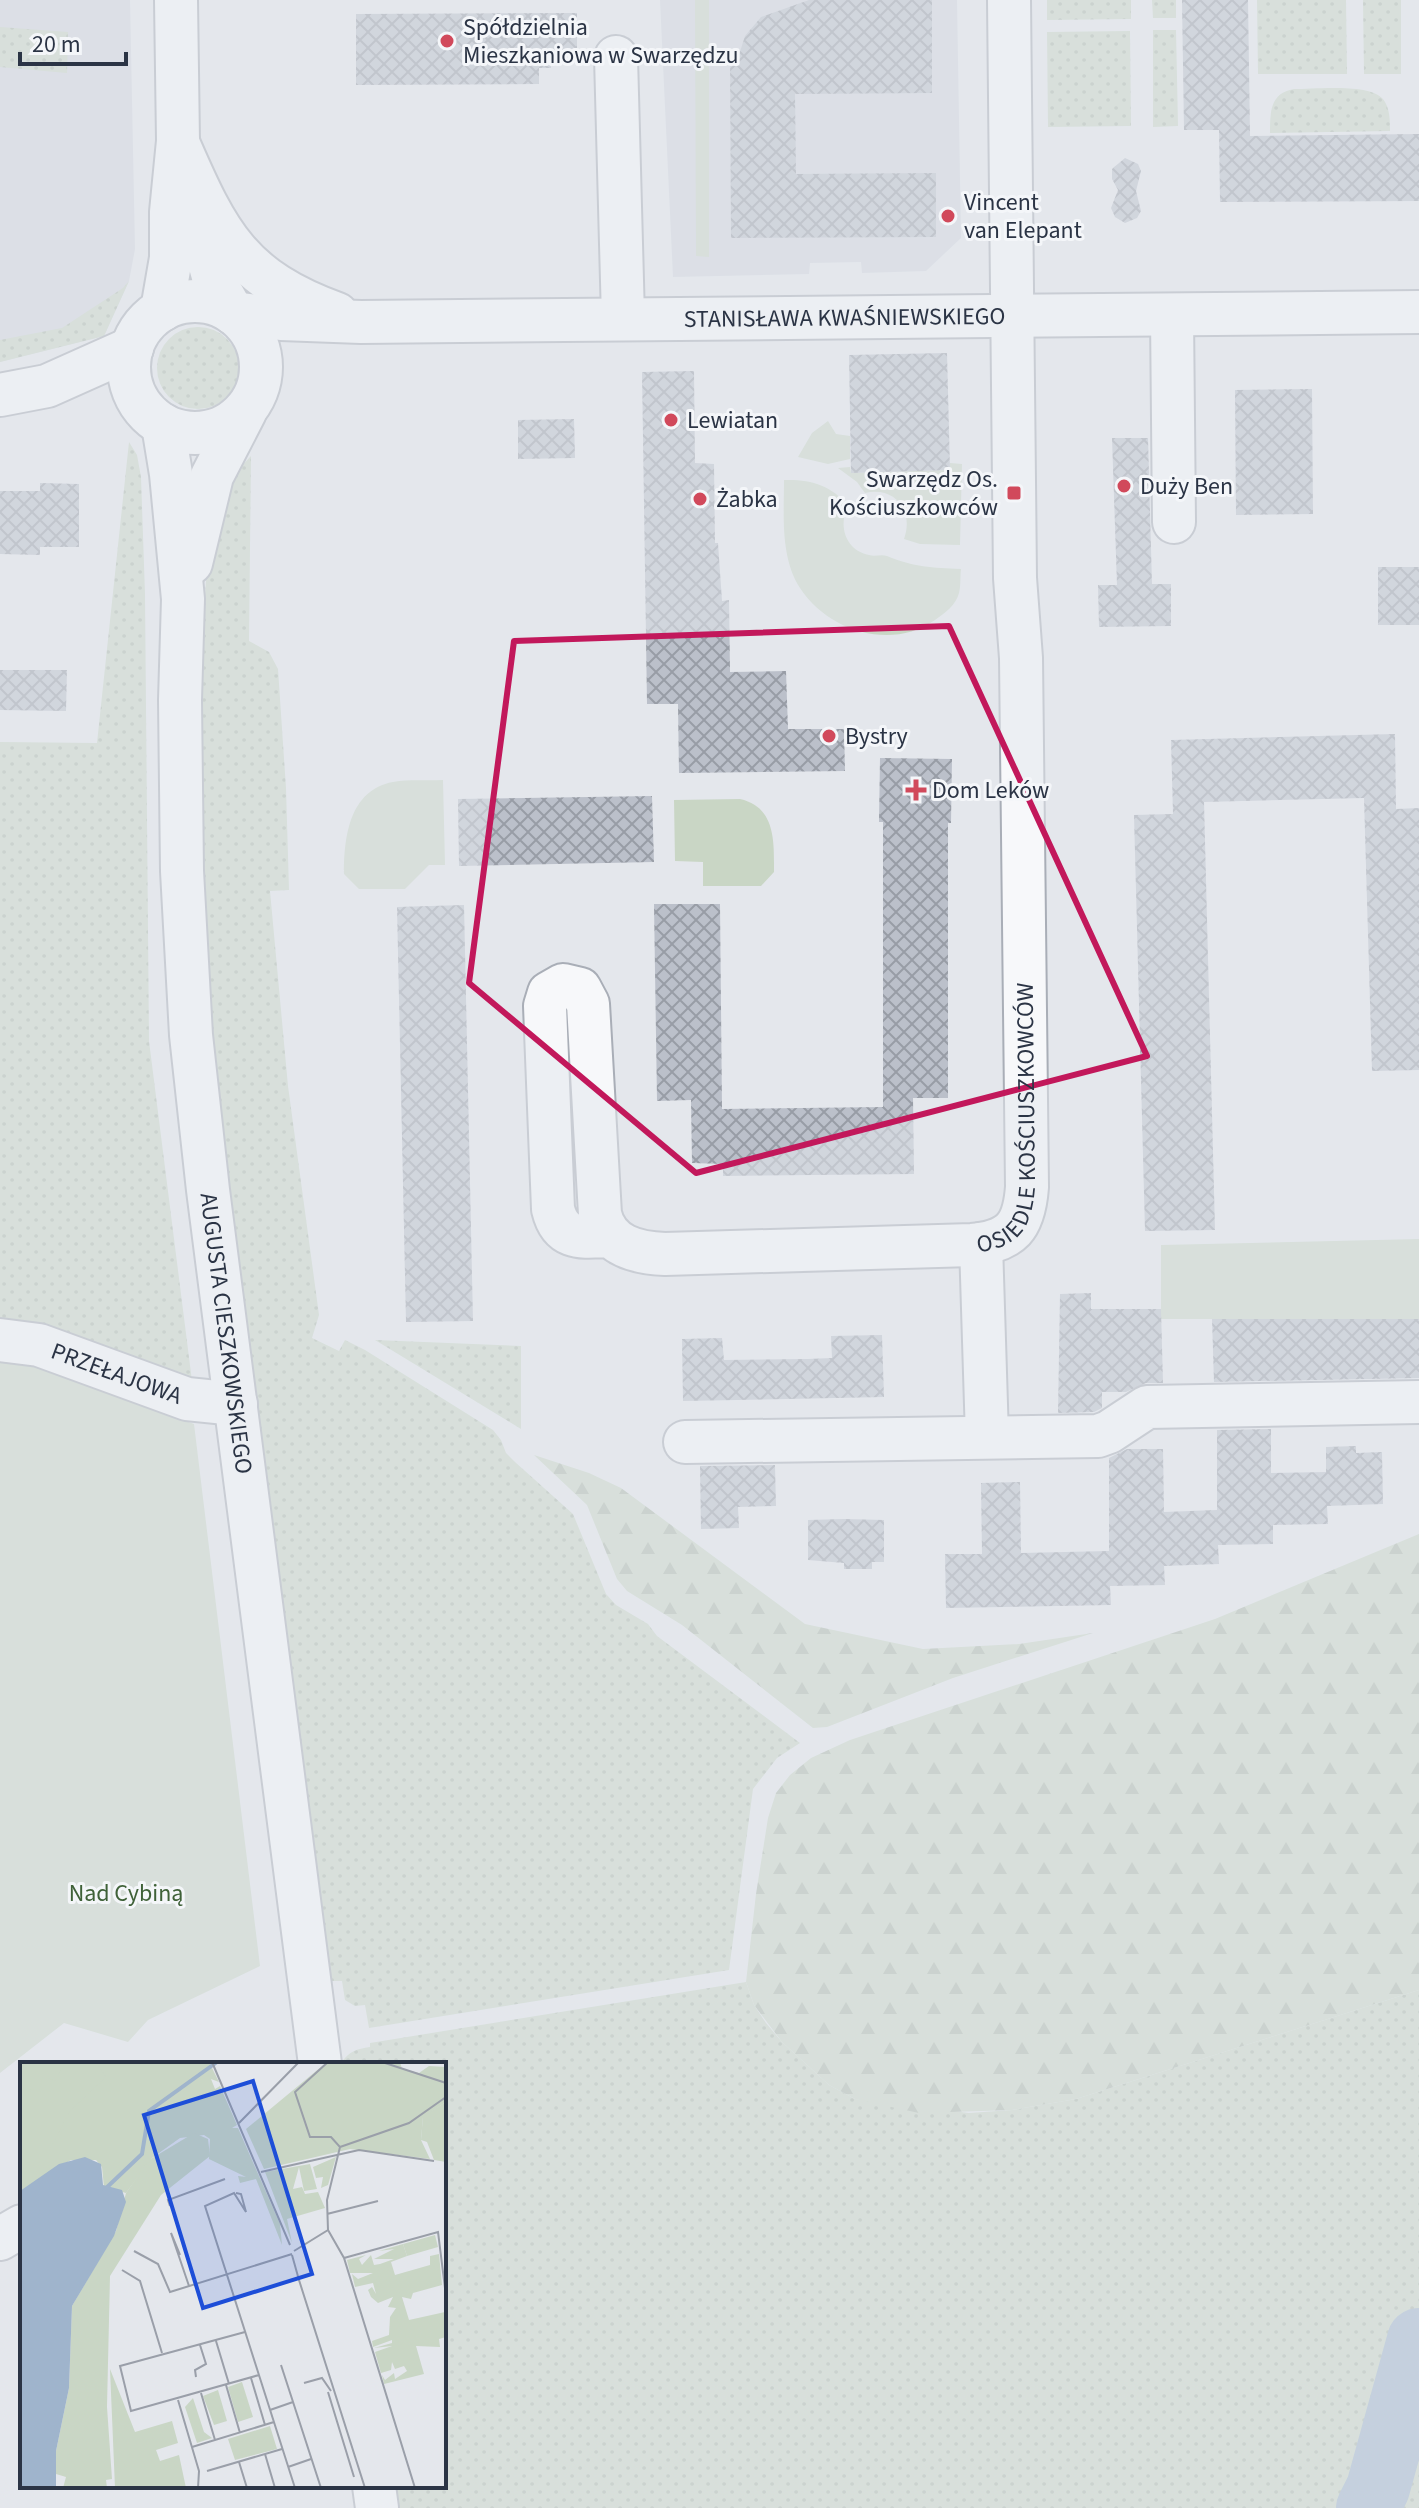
<svg xmlns="http://www.w3.org/2000/svg" width="1419" height="2508" viewBox="0 0 1419 2508" font-family="'Source Sans 3',sans-serif">
	<defs>
		<pattern id="grass-dots" width="8" height="8" patternUnits="userSpaceOnUse" patternTransform="scale(2)"><rect width="8" height="8" fill="#c9d6c5"/><path d="M2 2h.1M6 6h.1" fill="none" stroke="#adb8ab" stroke-width="1.8" stroke-linecap="round"/></pattern>
		<pattern id="forest-firs" width="22" height="20" patternUnits="userSpaceOnUse" patternTransform="scale(2)"><rect width="22" height="20" fill="#c9d6c5"/><path d="M5 1l3.5 6h-7zM16 11l3.5 6h-7z" fill="#adb8ab"/></pattern>
		<pattern id="building-cross-hatch" width="8" height="8" patternUnits="userSpaceOnUse" patternTransform="scale(2)"><rect width="8" height="8" fill="#bbc0ca"/><path d="M0 0l8 8M0 8l8-8" fill="none" stroke="#989da6"/></pattern>
	</defs>
	<rect width="100%" height="100%" fill="#e4e7ec"/>
	<g fill="#d2d6de">
		<path d="M0,0H130L135,249L129,281L104,336L0,362Z"/>
		<path d="M660,0H957L961,238L926,271L862,273L861,262L810,263L809,274L673,277Z"/>
	</g>
	<g fill="url(#grass-dots)">
		<path d="M1047,0H1131V19L1047,20Z"/>
		<path d="M1152,0H1176V18H1153Z"/>
		<path d="M1257,0H1346L1347,74H1258Z"/>
		<path d="M1363,0H1401V74H1364Z"/>
		<path d="M0,27L68,32L67,73L0,67Z"/>
		<path d="M1153,30H1176L1178,126L1153,127Z"/>
		<path d="M1130,31L1131,126L1048,127L1047,32Z"/>
		<path d="M1294,89C1315,89 1370,83 1383,99C1390,108 1390,120 1390,131L1270,133C1270,112 1270,93 1294,89Z"/>
		<path d="M129,281L104,336L0,362V340L62,328L123,288Z"/>
		<circle cx="198" cy="368" r="41"/>
		<path d="M129,442L137,455L141,477L145,594L149,1041L192,1381L0,1333V742L97,743Z"/>
		<path d="M251,456L249,641L269,652L278,669L286,788L289,890L270,891L288,1086L319,1315L312,1338L339,1351L345,1340L365,1350L493,1430L501,1440L506,1453L515,1462L573,1514L606,1594L616,1605L648,1624L657,1636L800,1743L777,1758L753,1789L729,1970L369,2028L365,2005L355,2006L345,2000L342,1981H329L228,1190L205,978L198,687L207,568L214,517L235,473Z"/>
		<path d="M375,1340L521,1346V1429Z"/>
		<path d="M746,1982L754,2005L766,2023L782,2042L829,2085L855,2099L969,2113L1012,2110L1076,2099L1419,1990V2508H396L393,2486H444V2064H341C348,2051 357,2049 370,2047V2043Z"/>
	</g>
	<g fill="url(#forest-firs)">
		<path d="M534,1455L589,1473L621,1488L805,1624L923,1649L1019,1644L1093,1633L953,1678L827,1727L813,1728L682,1625L627,1591L617,1579L587,1505Z"/>
		<path d="M1419,1534V1990L1076,2099L1012,2110L919,2113L855,2099L829,2085L782,2042L754,2005L746,1982L756,1894L768,1818L776,1793L790,1775L811,1758L850,1740L1215,1619Z"/>
	</g>
	<g fill="#c9d6c5">
		<path d="M695,0H709V257L696,256Z"/>
		<path d="M828,421L836,434L850,436V459L828,464L798,457L812,433Z"/>
		<path d="M950,463L962,464L960,545L920,544L904,539C914,512 896,486 865,493L857,482L838,468L850,467L851,473L949,470Z"/>
		<path d="M784,480C809,479 832,485 848,506C838,525 845,550 869,555C875,557 881,554 887,556C914,567 932,568 961,569C960,576 961,586 959,593C956,605 945,613 935,620C891,651 828,631 800,588C780,557 784,515 784,480Z"/>
		<path d="M443,780L445,865H429L405,889H359L344,874C344,838 349,790 393,782C409,779 427,781 443,780Z"/>
		<path d="M740,799C776,807 774,842 774,872L761,886H703V862L675,861L674,800Z"/>
		<path d="M1419,1239V1319H1161V1245Z"/>
		<path d="M0,1357L21,1359L194,1424L260,1966L148,2020L128,2042L64,2023L0,2073Z"/>
	</g>
	<g fill="none" stroke-linecap="round" stroke-linejoin="round">
		<path stroke="#9fb4cc" stroke-width="64" d="M1368,2508L1378,2488L1419,2340"/>
	</g>
	<g fill="url(#building-cross-hatch)">
		<path d="M809,0H932V93L795,94L796,174L936,173V237L731,238L730,58H738L745,36L761,17Z"/>
		<path d="M1182,0H1248L1250,136L1419,134V201L1220,202L1219,130H1184Z"/>
		<path d="M577,13V54L551,55V68H539V84L356,85V14Z"/>
		<path d="M1125,158L1138,164L1141,171L1136,191L1141,211L1137,218L1125,223L1115,217L1111,208L1118,190L1112,179V169Z"/>
		<path d="M947,353L950,470L851,473L849,355Z"/>
		<path d="M694,371L695,463L714,464L715,543H718L722,601L729,600L730,672L786,671L788,729H844L845,771L679,773L678,704H647L642,372Z"/>
		<path d="M1312,389L1313,514L1236,515L1235,390Z"/>
		<path d="M574,419L575,458L518,459V420Z"/>
		<path d="M1112,438H1148L1152,584H1171V626L1099,627L1098,585H1117Z"/>
		<path d="M40,483L79,484V547H40V555L0,554V491H40Z"/>
		<rect x="1378" y="567" width="41" height="58"/>
		<path d="M0,670H67L66,711L0,710Z"/>
		<path d="M1395,734L1396,809L1419,808V1070L1372,1071L1364,798L1204,802L1215,1230L1145,1231L1134,815L1173,814L1171,740Z"/>
		<path d="M880,758L952,759L951,823H948V1098H913L914,1174L723,1176V1164L692,1163L691,1100L657,1101L654,904H720L722,1109L883,1107V822H879Z"/>
		<path d="M652,796L654,862L459,866L458,799Z"/>
		<path d="M464,905L473,1321L406,1322L397,907Z"/>
		<path d="M1091,1293V1309H1161L1163,1383H1146L1126,1392H1102V1408L1094,1412L1058,1413L1060,1294Z"/>
		<path d="M1212,1319H1419V1378L1214,1382Z"/>
		<path d="M882,1335L884,1397L683,1401L682,1339L722,1338L724,1360L808,1359L832,1358L831,1336Z"/>
		<path d="M1271,1429V1473L1326,1472V1447L1356,1446V1453L1382,1452L1383,1504L1327,1506L1328,1524L1273,1525V1544L1218,1545L1219,1564L1164,1566L1165,1585L1110,1586L1111,1605L946,1608L945,1554H982L981,1483L1020,1482L1021,1553L1109,1551V1458L1127,1449H1163L1164,1512L1217,1510V1430Z"/>
		<path d="M775,1465L776,1506L738,1507L739,1528L701,1529L700,1466Z"/>
		<path d="M844,1519L884,1520V1562H872V1569H844V1563L808,1560V1520Z"/>
	</g>
	<g fill="none" stroke-linecap="round" stroke-linejoin="round">
		<defs>
			<g id="minor">
				<path d="M616,57L623,318"/>
				<path d="M179,145C218,235 240,279 337,314"/>
				<path d="M194,208L214,280L233,313"/>
				<circle cx="195" cy="367" r="66"/>
				<path d="M162,310L171,258V212L178,141L176,0"/>
				<path id="s1" d="M233,313L281,319L361,322L1419,312"/>
				<path d="M1172,315L1174,522"/>
				<path d="M0,395L47,386L132,348"/>
				<path id="s2" d="M163,425L171,474L183,599L180,700L182,871L191,1035L208,1190L320,2064"/>
				<path d="M191,563L212,476L245,412"/>
				<path id="s3" d="M611,1236C583,1237 561,1242 553,1209L545,1006L549,993L563,985L580,989L588,1004L600,1214C607,1246 637,1253 665,1254L972,1245C1012,1241 1024,1227 1027,1187L1021,658L1015,578L1009,0"/>
				<path d="M981,1244L987,1437"/>
				<path id="s4" d="M0,1340L39,1345L187,1399L236,1404"/>
				<path d="M685,1442L1098,1436L1109,1432L1147,1407L1419,1402"/>
				<path d="M0,2239L22,2226"/>
				<path d="M374,2486L377,2508"/>
			</g>
		</defs>
		<use href="#minor" stroke="#a9aeb7" stroke-width="46"/>
		<use href="#minor" stroke="#f7f8fa" stroke-width="42"/>
	</g>
	<path d="M0 0H1419V2508H0ZM949,626L1147,1056L696,1173L469,983L514,641Z" fill="#e4e7ec" fill-opacity=".55" fill-rule="evenodd"/>
	<path fill="none" stroke="#c2185b" stroke-width="6" stroke-linejoin="round" d="M949,626L1147,1056L696,1173L469,983L514,641Z"/>
	<g fill="#d1495b" stroke="#f4f6f9" stroke-width="3">
		<circle cx="447" cy="41" r="8"/>
		<circle cx="948" cy="216" r="8"/>
		<circle cx="671" cy="420" r="8"/>
		<circle cx="1124" cy="486" r="8"/>
		<rect x="1006" y="485" width="16" height="16" rx="4"/>
		<circle cx="700" cy="499" r="8"/>
		<circle cx="829" cy="736" r="8"/>
		<path d="M912 778h8v8h8v8h-8v8h-8v-8h-8v-8h8z"/>
	</g>
	<g text-anchor="middle" stroke-width="6" stroke-linejoin="round" paint-order="stroke">
		<g font-size="24" fill="#2b3445" stroke="#f4f6f9" text-anchor="start">
			<text x="463" y="35">Spółdzielnia<tspan x="463" dy="28">Mieszkaniowa w Swarzędzu</tspan></text>
			<text x="964" y="210">Vincent<tspan x="964" dy="28">van Elepant</tspan></text>
			<text x="687" y="428">Lewiatan</text>
			<text x="998" y="487" text-anchor="end">Swarzędz Os.<tspan x="998" dy="28">Kościuszkowców</tspan></text>
			<text x="1140" y="494">Duży Ben</text>
			<text x="716" y="507">Żabka</text>
			<text x="845" y="744">Bystry</text>
			<text x="932" y="798">Dom Leków</text>
		</g>
		<g font-size="24" fill="#2b3445" stroke="#f4f6f9">
			<text dy="8" stroke="none"><textPath href="#s1" startOffset="612">STANISŁAWA KWAŚNIEWSKIEGO</textPath></text>
			<text dy="8" stroke="none"><textPath href="#s3" startOffset="1090">OSIEDLE KOŚCIUSZKOWCÓW</textPath></text>
			<text dy="8" stroke="none"><textPath href="#s2" startOffset="912">AUGUSTA CIESZKOWSKIEGO</textPath></text>
			<text dy="8" stroke="none"><textPath href="#s4" startOffset="122">PRZEŁAJOWA</textPath></text>
		</g>
		<g font-size="24" fill="#3f6138" stroke="#f4f6f9">
			<text x="126" y="1901">Nad Cybiną</text>
		</g>
	</g>
	<g transform="translate(20 2062)">
		<rect width="426" height="426" fill="#e4e7ec"/>
		<path d="M0,0H189L199,20L191,17L195,27L200,24L217,63L212,66H218L260,162L262,183L236,117L220,121L218,114L226,115L189,97L190,77L184,73L160,76L132,96L106,131L84,125L82,105L76,98H51L0,129ZM316,95L308,123L301,126L303,115L296,116L293,105ZM290,102L297,127L284,129L279,105L273,127L282,125L285,132L298,130L305,146L267,157L272,181L245,110ZM383,182L387,194L371,200L375,213L410,203V194L419,192L422,223L393,231L391,237L382,235L389,258L425,250L426,275L419,277L420,285L396,284L404,312L364,322L362,313L365,318L374,311L375,317L387,309L384,304L375,307L372,300L371,308L361,311L355,290L372,284L354,286L372,281V278L353,285L352,279L369,273L370,255L376,246L368,245L373,235L358,241L351,235L348,228L352,225L356,232L353,221L335,225L332,212L338,217L353,211H330L327,198L346,193L339,197L342,203L351,193L354,203L360,202L374,197H354L374,187L359,189ZM222,320L233,355L218,360L208,325ZM198,328L207,359L194,363L183,334ZM173,336L184,370L192,376L177,381L165,345ZM250,364L257,387L215,398L208,377Z" fill="#c9d6c5"/>
		<path d="M45,0H76L86,15L50,49L29,89H0V68L8,63L0,59V28L20,27L23,14L35,19ZM426,40V100L414,98L407,80L401,78L403,54ZM174,71L188,77L190,94L141,133L90,214L87,345L92,417L86,418L87,426H43L46,415L36,412L35,394L49,326L52,244L96,169L106,131L129,98Z" fill="#c9d6c5"/>
		<path d="M307,0H380L382,7L399,11L409,4L426,5V40L403,55L401,78L410,97L330,87L244,107L226,67ZM415,173L418,185L387,194L383,182ZM90,307L115,370L152,359L158,381L136,388L140,399L159,393L166,426H95Z" fill="#c9d6c5"/>
		<path d="M65,95L81,102L83,123L102,128L106,140L94,174L52,244L49,326L36,389V426H0V129L39,102Z" fill="#9fb4cc"/>
		<path fill="none" stroke="#9fb4cc" stroke-width="4" d="M83,129L122,92L129,49L197,0"/>
		<path fill="none" stroke="#9a9fa9" stroke-width="2" d="M192,0L270,183M362,0L426,21M219,61L279,0M320,85L389,61L426,35M241,110L339,88L414,99M216,131L221,132L226,150L214,131L185,144L275,426M150,144L148,138L205,117M307,152L358,139M308,168L324,196L395,426M114,189L138,202L150,230L272,192M274,189L308,168L307,138L320,85L311,75H290L275,30L308,0M160,193L151,171L169,224M272,193L279,218M324,196L418,170L426,234M102,208L120,219L142,291M279,218L345,426M225,270L100,304L111,349L239,313M196,279L209,322M261,303L301,426M176,315L175,308L186,302L180,283M231,316L245,363M284,321L302,316L311,329M206,323L220,371M308,330L334,415M181,331L195,378M158,338L179,409L178,426M250,348L273,340M172,385L254,360M245,392L255,426M219,400L227,426M268,405L291,397M187,409L262,387"/>
		<path fill="#1d4ed8" fill-opacity="0.15" stroke="#1d4ed8" stroke-width="4" d="M233,19L292,212L183,246L124,53Z"/>
		<rect width="426" height="426" fill="none" stroke="#2b3445" stroke-width="4"/>
	</g>
	<path d="M20 52v12h106v-12" fill="none" stroke="#2b3445" stroke-width="4"/>
	<text x="32" y="52" font-size="24" fill="#2b3445" stroke="#f4f6f9" stroke-width="6" paint-order="stroke">20 m</text>
</svg>
